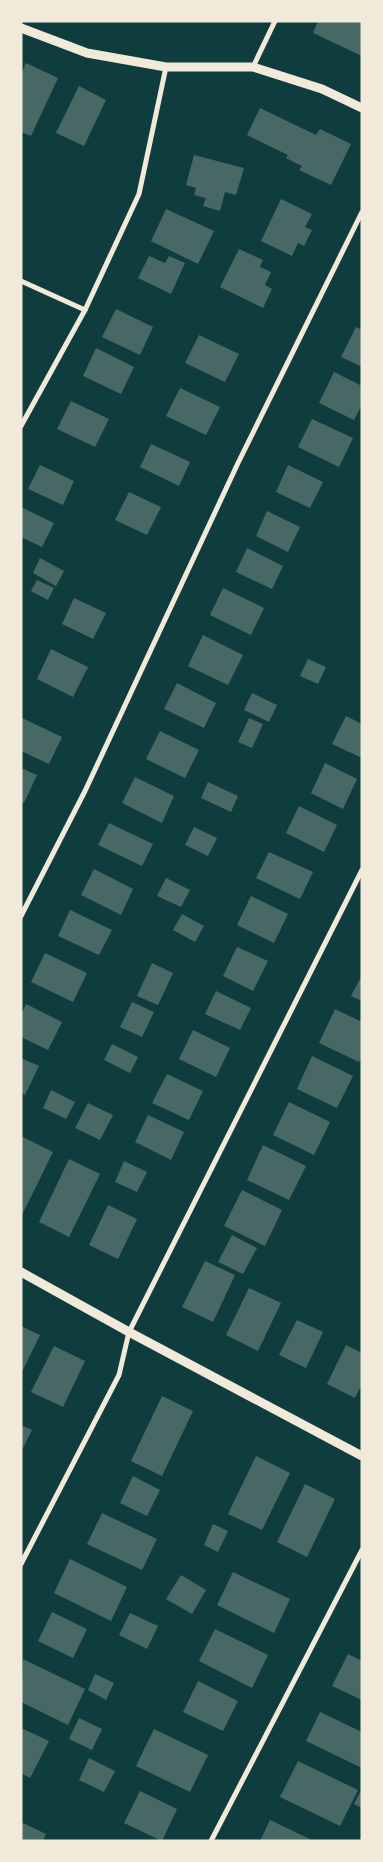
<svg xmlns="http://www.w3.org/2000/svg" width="383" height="1862" viewBox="0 0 383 1862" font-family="Lora,serif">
	<rect width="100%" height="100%" fill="#0f3d3e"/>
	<g fill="#486865">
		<path d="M318,21L362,22V56L313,33Z"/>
		<path d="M26,63L58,78L31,136L21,132V74Z"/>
		<path d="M79,86L106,100L84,146L56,133Z"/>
		<path d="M260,108L316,135L320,129L351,144L331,185L299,170L302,166L286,158L288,155L247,135Z"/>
		<path d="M194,155L244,168L236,195L225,192L220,211L203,206L206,198L194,195L196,188L186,185Z"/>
		<path d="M281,199L312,214L305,227L312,230L304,246L298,243L292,256L261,241Z"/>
		<path d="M166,209L214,231L198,264L151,241Z"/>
		<path d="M239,249L263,260L260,267L271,272L265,285L272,289L263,308L220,287Z"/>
		<path d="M149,256L165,263L169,256L185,263L171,294L138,278Z"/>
		<path d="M116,309L153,327L140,355L102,337Z"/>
		<path d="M356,327L362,330V367L341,357Z"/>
		<path d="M199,335L239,354L225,382L185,363Z"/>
		<path d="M96,348L134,367L121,394L83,376Z"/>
		<path d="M334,372L362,386V404L354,420L319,403Z"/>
		<path d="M180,388L220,407L206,435L166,416Z"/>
		<path d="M71,401L109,419L95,447L57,429Z"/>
		<path d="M312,419L353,438L339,467L298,447Z"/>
		<path d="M151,444L190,462L179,486L140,467Z"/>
		<path d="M40,465L74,481L63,505L28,489Z"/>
		<path d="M288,465L323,482L310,508L276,492Z"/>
		<path d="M129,492L161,507L147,535L115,520Z"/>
		<path d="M21,507L54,523L42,547L21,537Z"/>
		<path d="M267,511L300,527L288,552L256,536Z"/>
		<path d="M247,548L283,566L272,589L236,572Z"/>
		<path d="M40,558L64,571L56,586L33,573Z"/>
		<path d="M37,580L54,588L48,600L31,591Z"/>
		<path d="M223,588L264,608L251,635L210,615Z"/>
		<path d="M74,598L106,613L93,639L62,624Z"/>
		<path d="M203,635L243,655L228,685L188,666Z"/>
		<path d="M51,649L88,667L73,697L37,679Z"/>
		<path d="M308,659L326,667L318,684L300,676Z"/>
		<path d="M177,683L216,703L204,728L164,709Z"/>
		<path d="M252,693L277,705L269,722L244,710Z"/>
		<path d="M346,716L362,724V758L332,744Z"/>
		<path d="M22,718L62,737L49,764L21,751Z"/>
		<path d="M249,718L263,724L252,748L238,742Z"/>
		<path d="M160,731L199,750L185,778L146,759Z"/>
		<path d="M325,763L357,779L343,809L311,793Z"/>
		<path d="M21,768L37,775L24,803L21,802Z"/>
		<path d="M135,777L174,796L162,823L122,803Z"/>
		<path d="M208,782L238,796L231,812L201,798Z"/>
		<path d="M299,806L337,825L324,852L286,833Z"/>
		<path d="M109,823L153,844L142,866L98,845Z"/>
		<path d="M194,827L217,838L208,856L185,845Z"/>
		<path d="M269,852L313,872L300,899L256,878Z"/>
		<path d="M94,869L133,889L121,915L81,895Z"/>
		<path d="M166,878L190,890L181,907L157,896Z"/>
		<path d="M251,896L288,914L274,943L237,925Z"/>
		<path d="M70,910L112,930L99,955L58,936Z"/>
		<path d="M182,914L204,926L195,942L173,930Z"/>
		<path d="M237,947L268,961L253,991L223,976Z"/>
		<path d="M45,953L87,973L73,1002L31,982Z"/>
		<path d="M152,963L173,973L158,1005L137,996Z"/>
		<path d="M362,975V1001L351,996Z"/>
		<path d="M216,991L251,1008L240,1030L205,1014Z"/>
		<path d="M132,1002L154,1012L142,1037L120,1027Z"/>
		<path d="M26,1004L62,1022L48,1050L21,1037V1015Z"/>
		<path d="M335,1009L362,1022V1056L359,1062L319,1043Z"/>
		<path d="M193,1030L230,1048L216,1077L179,1059Z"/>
		<path d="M112,1044L138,1057L130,1073L104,1060Z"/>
		<path d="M312,1056L353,1076L337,1108L297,1089Z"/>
		<path d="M21,1058L39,1066L25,1095L21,1093Z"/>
		<path d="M167,1074L203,1091L189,1120L152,1103Z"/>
		<path d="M51,1090L75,1102L66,1119L43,1108Z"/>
		<path d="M289,1102L330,1122L314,1155L273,1135Z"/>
		<path d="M88,1103L113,1115L100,1140L75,1128Z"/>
		<path d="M148,1115L184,1132L171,1160L135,1142Z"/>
		<path d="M21,1136L53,1152L21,1217Z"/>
		<path d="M263,1145L306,1166L289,1200L247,1180Z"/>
		<path d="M69,1159L100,1174L69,1237L39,1222Z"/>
		<path d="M124,1161L147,1172L137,1192L115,1182Z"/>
		<path d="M242,1190L282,1210L265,1246L224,1226Z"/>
		<path d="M108,1205L137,1219L118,1259L89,1245Z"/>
		<path d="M232,1235L257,1248L243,1274L218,1262Z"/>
		<path d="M205,1261L235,1275L213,1322L182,1307Z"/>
		<path d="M249,1288L281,1303L258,1351L226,1335Z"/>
		<path d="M297,1320L323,1332L306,1368L279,1355Z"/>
		<path d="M21,1326L40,1335L21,1374Z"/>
		<path d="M346,1345L362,1353V1384L355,1398L327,1384Z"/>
		<path d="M54,1346L85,1361L63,1407L31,1392Z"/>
		<path d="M162,1396L193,1411L162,1476L131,1461Z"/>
		<path d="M21,1425L32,1430L23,1448L21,1447Z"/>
		<path d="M256,1456L290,1473L262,1530L228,1514Z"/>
		<path d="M133,1476L160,1490L147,1516L120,1503Z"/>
		<path d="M305,1484L335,1499L307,1557L277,1542Z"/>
		<path d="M102,1513L157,1539L142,1570L87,1544Z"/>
		<path d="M213,1524L228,1531L218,1552L204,1545Z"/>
		<path d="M70,1559L127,1587L111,1621L54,1593Z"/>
		<path d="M233,1572L290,1599L274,1633L217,1605Z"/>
		<path d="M181,1575L206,1590L192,1614L166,1599Z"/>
		<path d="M52,1612L87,1629L73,1658L38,1641Z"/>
		<path d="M130,1613L158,1626L147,1649L119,1635Z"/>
		<path d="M215,1629L268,1655L252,1688L199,1661Z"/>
		<path d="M348,1654L362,1661V1700L332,1686Z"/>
		<path d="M23,1659L85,1689L68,1725L21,1702Z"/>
		<path d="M95,1674L114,1683L106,1700L88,1690Z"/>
		<path d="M198,1681L238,1701L223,1731L183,1712Z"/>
		<path d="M320,1712L362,1732V1768L306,1741Z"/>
		<path d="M79,1718L102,1729L92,1750L69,1739Z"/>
		<path d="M21,1728L49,1741L30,1778L21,1773Z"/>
		<path d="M154,1729L208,1755L190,1792L136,1766Z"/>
		<path d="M89,1758L115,1771L104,1792L79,1780Z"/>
		<path d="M298,1761L358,1790L340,1826L280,1797Z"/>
		<path d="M362,1789V1808L354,1804Z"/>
		<path d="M140,1791L177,1809L162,1841L124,1823Z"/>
		<path d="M270,1820L314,1841H260Z"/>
		<path d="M23,1823L46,1834L43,1841H21V1827Z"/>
	</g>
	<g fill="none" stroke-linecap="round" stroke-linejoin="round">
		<g stroke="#f1e9da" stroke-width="5">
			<path d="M253,67L275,21"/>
			<path d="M21,281L85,310"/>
			<path d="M21,426L85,310L139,194L166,67"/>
			<path d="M21,916L85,791L238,463L362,212"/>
			<path d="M21,1564L119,1375L129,1332L362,870"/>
			<path d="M211,1841L362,1550"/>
		</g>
		<g stroke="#f1e9da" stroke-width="9">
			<path d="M21,28L87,53L166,67H253L322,89L362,108"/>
			<path d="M21,1272L129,1332L362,1456"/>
		</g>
	</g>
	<rect width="383" height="1862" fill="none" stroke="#f1e9da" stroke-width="45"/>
</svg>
